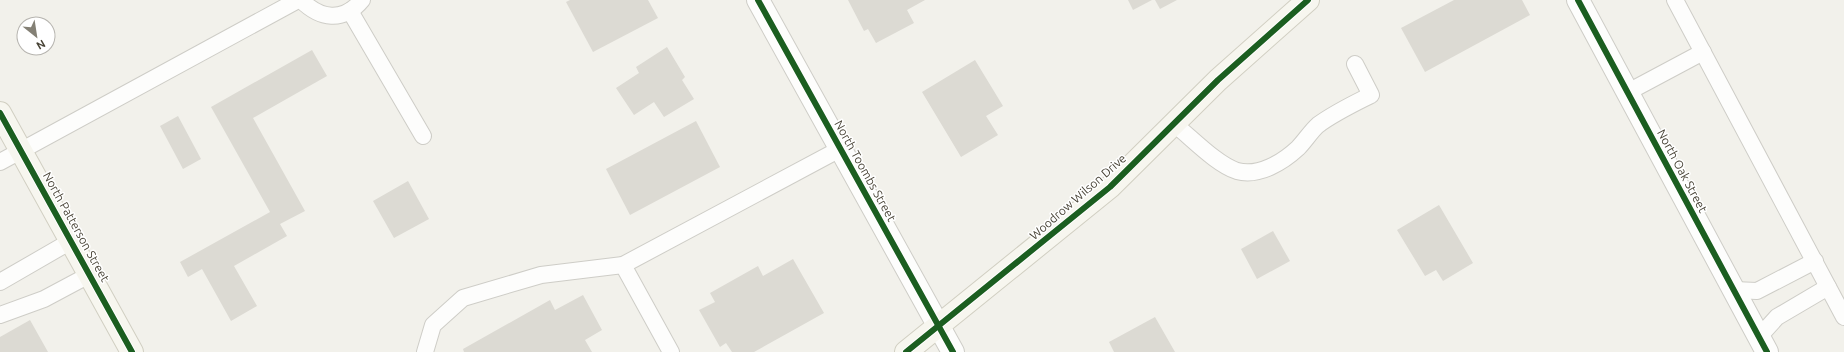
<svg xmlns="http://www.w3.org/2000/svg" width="1844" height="352" viewBox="0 0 1844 352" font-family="Ubuntu,sans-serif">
	<rect width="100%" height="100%" fill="#f2f1eb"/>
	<g fill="#dcdad3">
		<path d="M570,0H648L658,18L593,52L566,2Z"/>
		<path d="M848,0H925L907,10L914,23L876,43L868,29L864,31Z"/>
		<path d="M1128,0H1152L1133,10Z"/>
		<path d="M1155,0H1177L1160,9Z"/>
		<path d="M1454,0H1522L1530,15L1425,72L1401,28Z"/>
		<path d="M667,47L685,77L682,80L694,99L664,117L654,102L634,115L616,88L639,73L636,67Z"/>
		<path d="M312,50L327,76L253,118L305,211L280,224L287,236L234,266L257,306L231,321L202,269L188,277L180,262L270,212L211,107Z"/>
		<path d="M975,60L1003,106L986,116L998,135L961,157L922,92Z"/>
		<path d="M178,116L201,159L183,169L160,126Z"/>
		<path d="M696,121L720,167L630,215L606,169Z"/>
		<path d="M408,181L429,219L394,238L373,201Z"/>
		<path d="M1439,205L1473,263L1443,281L1436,270L1425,276L1397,230Z"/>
		<path d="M1273,231L1290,261L1257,279L1241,249Z"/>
		<path d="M793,259L824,313L754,352H732L726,343L720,347L699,310L715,302L710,293L758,266L763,276Z"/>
		<path d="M583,295L602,330L585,340L592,352H464L463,349L550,300L555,310Z"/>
		<path d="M1155,317L1175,352H1114L1109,342Z"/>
		<path d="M30,320L48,352H0V337Z"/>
	</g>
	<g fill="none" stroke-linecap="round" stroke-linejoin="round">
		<defs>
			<g id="service">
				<path d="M301,0C320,19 343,23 362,0"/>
				<path d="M1675,0L1844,317"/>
				<path d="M350,11L423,136"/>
				<path d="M1628,92L1703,52"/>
				<path d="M1174,124C1192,138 1216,164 1237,171C1259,177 1283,162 1298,148C1305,141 1311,131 1318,125C1334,113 1353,104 1371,95L1355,64"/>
				<path d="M0,162L298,0"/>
				<path d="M623,265L671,352"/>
				<path d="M0,282L71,241"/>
				<path d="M1734,290L1757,291L1815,261"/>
				<path d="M0,315L44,299L89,275"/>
				<path d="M1759,337L1777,317L1828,287"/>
				<path d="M425,352L433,325L463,298L541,275L623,265L840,149"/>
			</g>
			<path id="minor" d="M758,0L953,352"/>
			<path id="tertiary" d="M1578,0L1767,352"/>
			<g id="secondary">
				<path d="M0,113L132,352"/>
				<path d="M906,352L1110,187L1218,80L1308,0"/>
			</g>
		</defs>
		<use href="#service" stroke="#cecdc7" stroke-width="18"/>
		<use href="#minor" stroke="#cecdc7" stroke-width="24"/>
		<use href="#tertiary" stroke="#cecdc7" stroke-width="24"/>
		<use href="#secondary" stroke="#d1cfc2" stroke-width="24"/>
		<use href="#service" stroke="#fdfdfc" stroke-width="16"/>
		<use href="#minor" stroke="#fdfdfc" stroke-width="22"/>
		<use href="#tertiary" stroke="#fdfdfc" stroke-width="22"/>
		<use href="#secondary" stroke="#f7f6ef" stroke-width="22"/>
		<defs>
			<g id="cycleway">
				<path d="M758,0L953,352"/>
				<path d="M1578,0L1767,352"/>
				<path d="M0,113L132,352"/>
				<path d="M906,352L1110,187L1218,80L1308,0"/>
			</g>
		</defs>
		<use href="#cycleway" stroke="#fff" stroke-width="8"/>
		<use href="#cycleway" stroke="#1b5e20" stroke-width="6"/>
	</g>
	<g text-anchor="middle" stroke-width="3" stroke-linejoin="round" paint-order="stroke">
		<g font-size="12" fill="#484336" stroke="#fff">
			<text transform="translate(865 171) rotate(61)" y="4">North Toombs Street</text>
			<text transform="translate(1682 171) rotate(62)" y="4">North Oak Street</text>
			<text transform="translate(1078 197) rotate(-41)" y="4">Woodrow Wilson Drive</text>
			<text transform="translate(76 227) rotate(61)" y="4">North Patterson Street</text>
		</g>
	</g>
	<g transform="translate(36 36) rotate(150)"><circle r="19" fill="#ffffff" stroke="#b6b4af"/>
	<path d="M0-3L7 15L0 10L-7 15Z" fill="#848075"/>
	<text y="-6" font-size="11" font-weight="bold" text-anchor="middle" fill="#484336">N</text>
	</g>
</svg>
